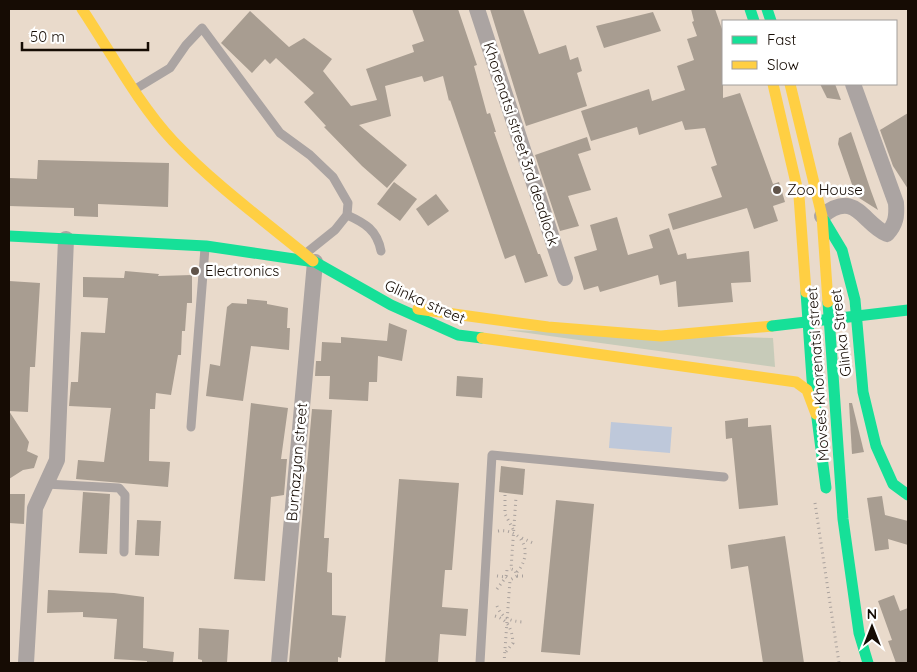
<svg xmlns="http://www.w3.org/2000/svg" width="917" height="672" viewBox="0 0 917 672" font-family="Quicksand,sans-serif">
	<rect width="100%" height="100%" fill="#e9dacb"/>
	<path fill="#c7cbb9" d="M506,330L773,338L775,367Z"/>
	<path fill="#bec8da" d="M611,422L672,427L670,453L609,448Z"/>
	<g fill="#a89d91">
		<path d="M412,9H458L477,65L474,66L487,114L490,113L496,132H494L508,172L538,254H540L548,276L525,283L515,255L505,259L450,100L449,101L443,76L424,82L422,76L385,86L391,116L359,125L407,165L387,188L362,166L324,127L326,126L304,102L314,93L276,58L270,64L265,59L252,73L221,43L250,11L289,47L304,38L332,59L323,71L351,106L377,100L366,69L414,52L412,45L424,41Z"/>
		<path d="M490,9H523L539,54L566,45L570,60L578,57L582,71L577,73L587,106L526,126Z"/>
		<path d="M691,9H715L723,32V98L740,93L773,184L779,182L785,202L773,206L778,221L754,229L747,208L673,230L668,214L722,197L711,167L717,165L705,128L685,130L682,121L639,135L637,127L591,141L581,111L649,89L652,101L685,90L677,66L694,60L687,39L697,36L692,22L694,21Z"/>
		<path d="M653,12L661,31L604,48L596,26Z"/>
		<path d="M820,84H835L841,100L827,98Z"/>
		<path d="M908,113V189L893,166L880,130Z"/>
		<path d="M851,132L871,191L878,210L856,196L838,144L839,138Z"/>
		<path d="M587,137L591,150L578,154L591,190L568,196L579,226L560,231L535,155Z"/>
		<path d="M38,160L169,163L168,207L98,204V217L74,216V208L9,206V178L37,179Z"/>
		<path d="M394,182L417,199L400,221L377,204Z"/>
		<path d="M436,194L449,211L428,226L416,209Z"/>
		<path d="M617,217L628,255L653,248L649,235L669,228L678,255L686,253L687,259L749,251L751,282L731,283L733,302L678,307L676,281L660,285L658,275L600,292L598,286L584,290L574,257L597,250L590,225Z"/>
		<path d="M125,271L159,274L158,276L192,275V303H187L185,331H182L181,355H178L171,395L156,393L155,409H150L149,461L170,462L168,487L76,479L78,460L104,462L111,408L69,406L71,382H78L81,332L105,333L108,298L83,297V277L124,278Z"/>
		<path d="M9,281L40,283L35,367H30L28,412L9,411Z"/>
		<path d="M247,299L267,301V304L288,308L287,328H290L289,350L251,346L243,401L206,396L210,364L220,366L227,307L232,303L247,304Z"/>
		<path d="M389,323L407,330L402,361L378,356L377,382H369L368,401L329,399L330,376H315L316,361H321L322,342L341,343V337L387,341Z"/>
		<path d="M457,376L483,378L482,398L456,396Z"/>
		<path d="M251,403L288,408L281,459H287L284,495L271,497L265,581L234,579Z"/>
		<path d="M849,403H852L864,452L852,454Z"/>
		<path d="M312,409L332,410L324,538H329L327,572L332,573V615L346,616L341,658L338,657V663H289Z"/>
		<path d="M9,411L29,442L27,451L38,456L34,468L23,470L9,479Z"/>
		<path d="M748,418V427L771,425L778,505L739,509L732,438L726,439L725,421Z"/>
		<path d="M501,466L525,469L523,495L499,492Z"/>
		<path d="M399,479L459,483L452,570H445L442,607L468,609L466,636L440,634L438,662L385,663Z"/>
		<path d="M83,492L110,494L107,554L79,553Z"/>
		<path d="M9,494H25L24,524L9,523Z"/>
		<path d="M882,496L885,515L908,521V545L888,539L889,549L875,551L867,498Z"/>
		<path d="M556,500L594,504L580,655L541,652Z"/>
		<path d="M137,520L161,521L159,556L135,555Z"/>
		<path d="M785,536L804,663H763L748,566L731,569L728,545Z"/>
		<path d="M48,590L114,593L144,597L143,648L174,652L173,662L147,663V661L114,659L117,619L83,617V612L47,613Z"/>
		<path d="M894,595L900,611L908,608V663H896L888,641L892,640L878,601Z"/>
		<path d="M199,628L229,630L227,663H202V660L198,659Z"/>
	</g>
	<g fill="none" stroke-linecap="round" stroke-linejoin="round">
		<g stroke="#a9a19d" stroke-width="3" stroke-dasharray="1 4" stroke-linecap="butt">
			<path d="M505,495V514L513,529"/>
			<path d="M815,503L839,663"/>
			<path d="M498,531C524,528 534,555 516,573"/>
			<path d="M522,538L533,543"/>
			<path d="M497,576L506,577L507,570L511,569"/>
			<path d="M517,576H527"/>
			<path d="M497,589L506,577L510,580"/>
			<path d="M497,606C502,618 510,621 522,622"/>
			<path d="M495,616C509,620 512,630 513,643L505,653"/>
			<path d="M504,663L510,580L517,576L515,570L511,569L516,497"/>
		</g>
		<g stroke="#aba4a2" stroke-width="9">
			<path d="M137,88L170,68L186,45L202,28L280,133L310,155L333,177L348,203L347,215L335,230L305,254"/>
			<path d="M347,215C365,223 377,230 381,251"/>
			<path d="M191,427L205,248"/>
			<path d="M46,484L119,488L125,495L124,552"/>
			<path d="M480,663L492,455L724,477"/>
		</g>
		<g stroke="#aba4a2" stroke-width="16">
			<path d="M477,9L565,278"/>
			<path d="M822,216C856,189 862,223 887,234C896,224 897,216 896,203L853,84"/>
			<path d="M26,663L35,508L57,460L66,239"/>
			<path d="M279,663L315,262"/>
		</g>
		<g stroke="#16e098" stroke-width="11">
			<path d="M750,9L754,21"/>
			<path d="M767,9L771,21"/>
			<path d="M824,220L842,250L855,300L863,392L876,446L893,484L908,495"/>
			<path d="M9,236L206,246L315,262L391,305L458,335L482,338"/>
			<path d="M806,292L812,379L826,488"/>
			<path d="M828,302L843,519L859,633L868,663"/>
		</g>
		<g stroke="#ffcf43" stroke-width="11">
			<path d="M82,9C110,51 139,105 173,141C216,186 266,222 313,261"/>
			<path d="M773,84L799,196L806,292"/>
			<path d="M790,84L822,216L828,302"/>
			<path d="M418,309L548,327L661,336L772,326"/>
			<path d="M482,338L796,382L807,390L816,414"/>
		</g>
		<path stroke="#16e098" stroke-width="11" d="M772,326L908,310"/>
	</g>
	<g fill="#60544a" stroke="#fff" stroke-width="2">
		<circle cx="777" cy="190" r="5"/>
		<circle cx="195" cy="271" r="5"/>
	</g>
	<g text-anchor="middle" stroke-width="5" stroke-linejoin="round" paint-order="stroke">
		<g font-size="15" fill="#160c04" stroke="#fff">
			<text transform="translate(521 144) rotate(72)" y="5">Khorenatsi street 3rd deadlock</text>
			<text transform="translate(425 302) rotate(24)" y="5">Glinka street</text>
			<text transform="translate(841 333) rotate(-97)" y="5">Glinka Street</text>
			<text transform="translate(818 374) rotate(-94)" y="5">Movses Khorenatsi street</text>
			<text transform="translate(297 462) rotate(-85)" y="5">Burnazyan street</text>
		</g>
		<g font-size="15" fill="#160c04" stroke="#fff" text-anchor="start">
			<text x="787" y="195">Zoo House</text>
			<text x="205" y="276">Electronics</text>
		</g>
	</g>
	<rect width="917" height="672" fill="none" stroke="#160c04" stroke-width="20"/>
	<rect x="722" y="20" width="175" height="65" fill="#ffffff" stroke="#a29e9b"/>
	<rect x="732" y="36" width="25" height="8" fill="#16e098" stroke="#a29e9b"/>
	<text x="767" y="45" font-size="15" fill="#160c04">Fast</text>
	<rect x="732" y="61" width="25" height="8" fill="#ffcf43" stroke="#a29e9b"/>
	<text x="767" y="70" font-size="15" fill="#160c04">Slow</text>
	<g transform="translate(872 627)" stroke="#ffffff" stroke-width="4" paint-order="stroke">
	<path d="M0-4L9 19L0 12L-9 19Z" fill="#160c04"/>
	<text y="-8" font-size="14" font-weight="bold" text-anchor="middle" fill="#160c04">N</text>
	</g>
	<path d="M22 42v8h126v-8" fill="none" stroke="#160c04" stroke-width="2.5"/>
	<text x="30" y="42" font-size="15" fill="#160c04" stroke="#ffffff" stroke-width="4" paint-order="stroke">50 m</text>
</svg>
